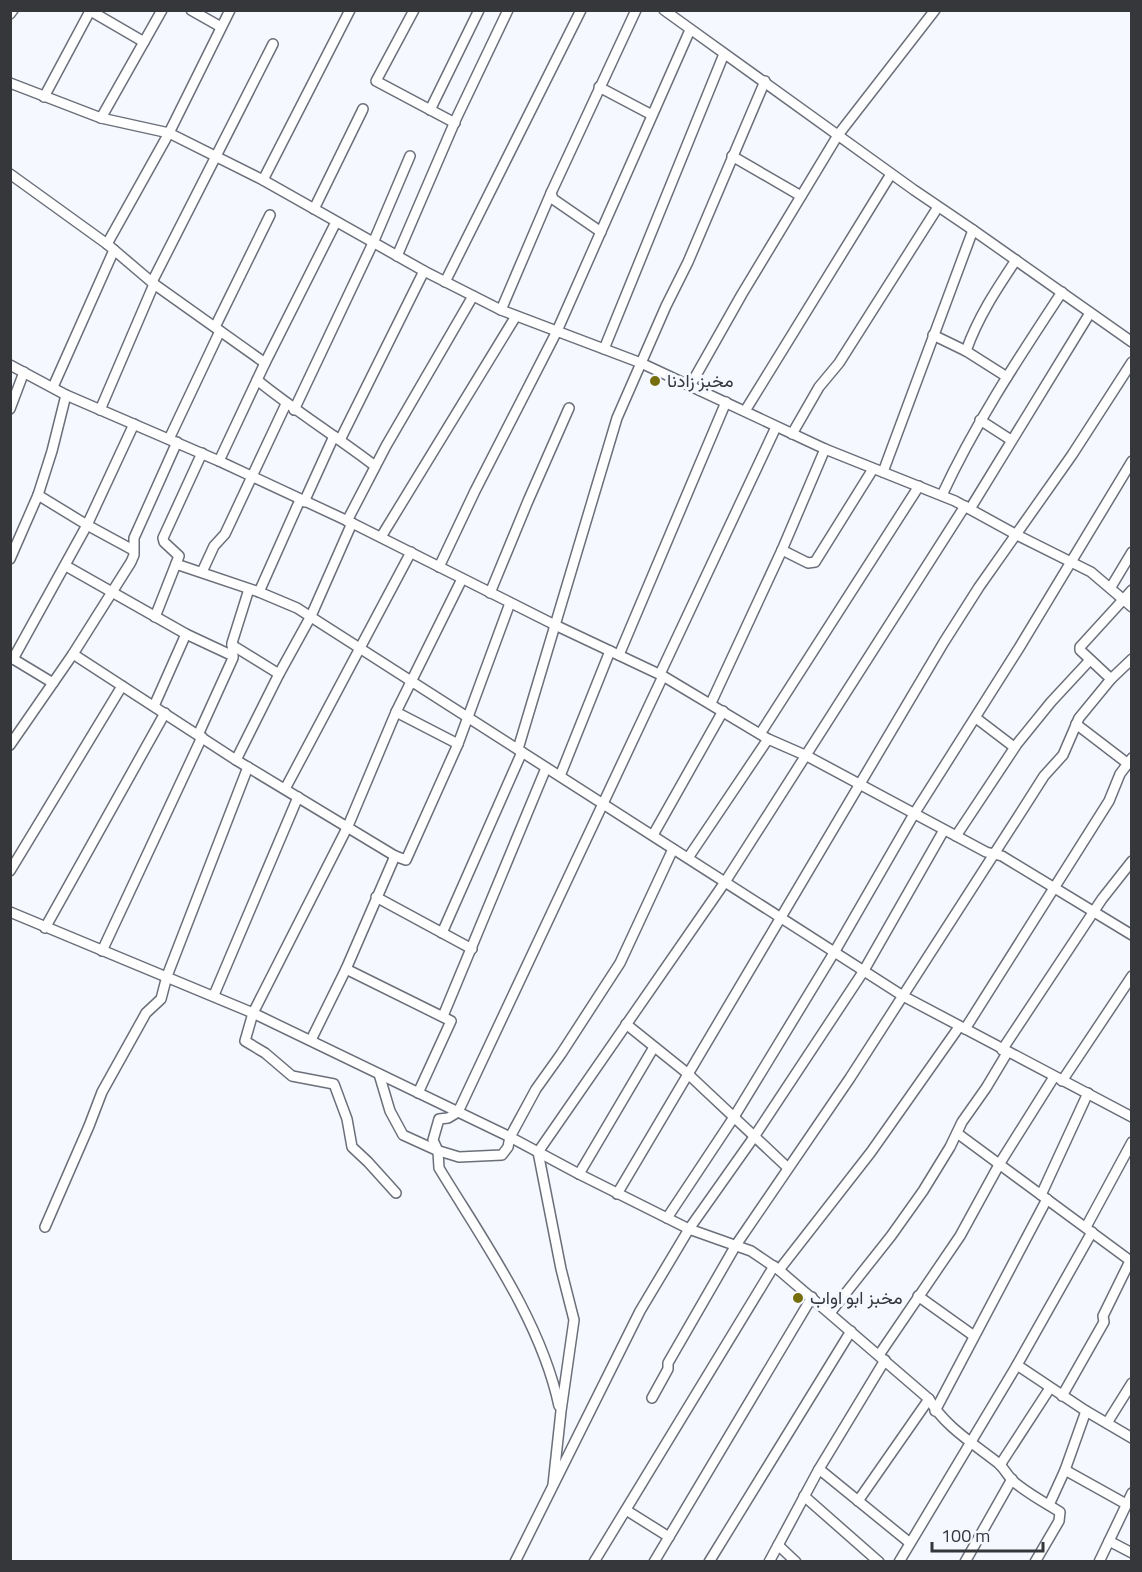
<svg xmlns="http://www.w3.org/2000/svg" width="1142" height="1572" viewBox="0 0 1142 1572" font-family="'Titillium Web',Vazirmatn,sans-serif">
	<rect width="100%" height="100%" fill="#f5f8ff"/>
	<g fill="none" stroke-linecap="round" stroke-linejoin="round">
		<defs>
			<g id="minor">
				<path d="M89,10L144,42"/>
				<path d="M191,10L221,27"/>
				<path d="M414,10L376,81L455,123"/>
				<path d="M664,10L914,190L973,230L1132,342"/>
				<path d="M10,14L13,10"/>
				<path d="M10,83L101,118L169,133L263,180L424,271L501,310L641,363L825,449L955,501L1017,535L1091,572L1132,607"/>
				<path d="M599,87L652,115"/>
				<path d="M44,97L90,11"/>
				<path d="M430,110L479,10"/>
				<path d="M101,118L162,10"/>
				<path d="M732,156L801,196"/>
				<path d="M10,174L107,244L154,284L265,363"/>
				<path d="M263,180L350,10"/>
				<path d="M314,209L363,109"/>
				<path d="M601,232L553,199L551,193L636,10"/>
				<path d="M107,244L169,133L230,10"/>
				<path d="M397,256L456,119L508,10"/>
				<path d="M152,282L273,44"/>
				<path d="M445,282L581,10"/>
				<path d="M501,310L551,193"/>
				<path d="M215,327L270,215"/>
				<path d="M933,335L966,351L1007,377"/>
				<path d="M604,349L724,54"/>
				<path d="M966,351C978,317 996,290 1016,260"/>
				<path d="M10,365L66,395L219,461L352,523L555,625L663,676L768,739L807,756L986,852L1002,856L1132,935"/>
				<path d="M257,380C295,411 336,436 375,466"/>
				<path d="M690,386L742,294L838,135L935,10"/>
				<path d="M53,387L114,250"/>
				<path d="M10,409L24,372"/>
				<path d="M100,410L154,284"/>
				<path d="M294,410L373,243L410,156"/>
				<path d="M745,411L891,174"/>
				<path d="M980,420L1011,440"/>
				<path d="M792,434L819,387L839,363L938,207"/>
				<path d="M169,439L220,331"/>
				<path d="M340,440L424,271"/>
				<path d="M219,461L265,363L336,222"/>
				<path d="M883,472L973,230"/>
				<path d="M38,495L87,525L133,550"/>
				<path d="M942,495C976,422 1018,359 1062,292"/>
				<path d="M304,502L334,436"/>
				<path d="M970,509L1090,313"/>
				<path d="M347,521L386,446L473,296"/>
				<path d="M381,537L516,316"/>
				<path d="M782,550L808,563L815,562L873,469"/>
				<path d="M10,559L38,495L52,451L66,395"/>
				<path d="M176,564L259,592L297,608L903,996L1132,1117"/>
				<path d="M66,566L186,634L233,656"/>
				<path d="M439,567L475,491L557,331L690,30"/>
				<path d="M202,572L214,546L225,534L286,404"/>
				<path d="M1111,587L1132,552"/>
				<path d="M259,592L300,500"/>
				<path d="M490,593L528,501L569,408"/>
				<path d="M155,617L179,556L164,542L163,538L202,453"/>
				<path d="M232,645L279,674"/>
				<path d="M73,654L236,760L395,856L406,860L458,744L510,603"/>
				<path d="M619,655L726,402"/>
				<path d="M10,657L53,683"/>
				<path d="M13,659L87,525L134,424"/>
				<path d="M660,674L776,427"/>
				<path d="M1111,679L1080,650V647L1132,590"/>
				<path d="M711,703L782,550L825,449"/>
				<path d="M154,706L186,634"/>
				<path d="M396,712L458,744"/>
				<path d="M976,718L1014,747"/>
				<path d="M1076,724L1127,763"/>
				<path d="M760,734L919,486"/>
				<path d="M198,735L233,658L232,643L249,589"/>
				<path d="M10,745L73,654L131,562L134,555V538L177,442"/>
				<path d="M518,749L617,418L666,306L688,262L765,81"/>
				<path d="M236,760L279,674L311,616L352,523"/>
				<path d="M560,776L610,651"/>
				<path d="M285,789L411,552"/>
				<path d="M653,835L723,711"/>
				<path d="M956,836L1017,744L1051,702L1090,660"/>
				<path d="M688,858L768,739"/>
				<path d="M10,871L122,686"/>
				<path d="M376,897L472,949"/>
				<path d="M10,912L253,1013L510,1137L579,1174L689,1229L751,1251L779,1270L929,1399C944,1426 974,1444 998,1463C1004,1468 1007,1475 1013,1481C1027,1493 1044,1502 1060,1512L1059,1521L1035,1562"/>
				<path d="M45,928L165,713"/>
				<path d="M442,933L522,752"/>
				<path d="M102,951L202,737"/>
				<path d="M346,969L451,1021L418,1093"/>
				<path d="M214,995L298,797"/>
				<path d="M443,1016L546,768"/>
				<path d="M626,1024L687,1073L788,1168"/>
				<path d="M965,1029L1109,801L1120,774L1132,758"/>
				<path d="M311,1040L346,969L395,856"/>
				<path d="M1002,1050L1102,899L1132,861"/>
				<path d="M379,1074L390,1111L403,1135L436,1150L459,1157L502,1155L508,1147L510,1137L536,1089L561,1054L620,963L673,849"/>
				<path d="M1062,1081L1132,976"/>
				<path d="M957,1133L1132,1262"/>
				<path d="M579,1174L654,1047"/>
				<path d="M396,1193L368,1162L352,1147L347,1119L334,1084L292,1076L265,1053L245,1041L253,1013L348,826L396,712L462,579"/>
				<path d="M617,1194L944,642L979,587L1072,455L1132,362"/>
				<path d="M1041,1195L1088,1093"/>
				<path d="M667,1218L734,1117L835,951L914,814L1019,648L1132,461"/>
				<path d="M45,1227L89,1126L102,1092L146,1013L161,999L167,976L248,767"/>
				<path d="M1086,1227L1132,1142"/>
				<path d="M779,1270L871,1152L959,1027"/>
				<path d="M918,1296L974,1336"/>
				<path d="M830,1313L891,1236L923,1191L950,1147L962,1122L986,1088L1007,1053"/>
				<path d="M879,1355L960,1236L1000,1163L1054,1077"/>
				<path d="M1017,1365L1086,1411L1132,1438"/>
				<path d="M1062,1396L1104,1322L1103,1316L1130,1261"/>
				<path d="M652,1398L668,1369V1363L736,1245L850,1078L1023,809L1044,776L1063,755L1079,718L1111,679L1132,659"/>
				<path d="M559,1406C541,1321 484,1242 439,1168L438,1151L433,1140L439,1119L448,1118L458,1112L663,676"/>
				<path d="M935,1411L1047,1199"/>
				<path d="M1107,1423L1132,1383"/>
				<path d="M1000,1465L1050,1388"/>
				<path d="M819,1469L910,1543"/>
				<path d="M1065,1470L1126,1504"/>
				<path d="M553,1485L561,1411L574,1320L561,1269L538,1152L725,882L965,506"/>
				<path d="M804,1496L879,1562"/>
				<path d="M858,1501L929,1399"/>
				<path d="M1049,1505L1065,1470L1086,1411"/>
				<path d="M626,1510L669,1537"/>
				<path d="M1109,1541L1132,1553"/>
				<path d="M778,1545L796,1562"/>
				<path d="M515,1562L640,1311L689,1229L754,1137L863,972L944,830"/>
				<path d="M594,1562L774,1266"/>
				<path d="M654,1562L812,1297"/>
				<path d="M709,1562L851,1331"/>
				<path d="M769,1562L819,1469L885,1360"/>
				<path d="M899,1562L1017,1365L1092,1232"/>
				<path d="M965,1562L1012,1479"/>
				<path d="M1099,1562L1132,1493"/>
			</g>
		</defs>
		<use href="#minor" stroke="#6a6f79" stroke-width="12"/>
		<use href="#minor" stroke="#fff" stroke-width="9"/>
	</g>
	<g fill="#766e0d" stroke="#f5f8ff" stroke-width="2">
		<circle cx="655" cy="381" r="6"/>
		<circle cx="798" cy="1298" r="6"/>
	</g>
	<g text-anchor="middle" stroke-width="6" stroke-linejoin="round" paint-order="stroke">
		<g font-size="18" fill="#35373b" stroke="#f5f8ff" text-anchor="start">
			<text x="667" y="387">مخبز زادنا</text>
			<text x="810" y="1304">مخبز ابو اواب</text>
		</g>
	</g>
	<rect width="1142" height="1572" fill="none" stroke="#35373b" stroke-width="24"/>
	<path d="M932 1542v9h111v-9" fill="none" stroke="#35373b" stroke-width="3"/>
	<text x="941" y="1542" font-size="18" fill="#35373b" stroke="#f5f8ff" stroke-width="4.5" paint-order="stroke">100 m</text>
</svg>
